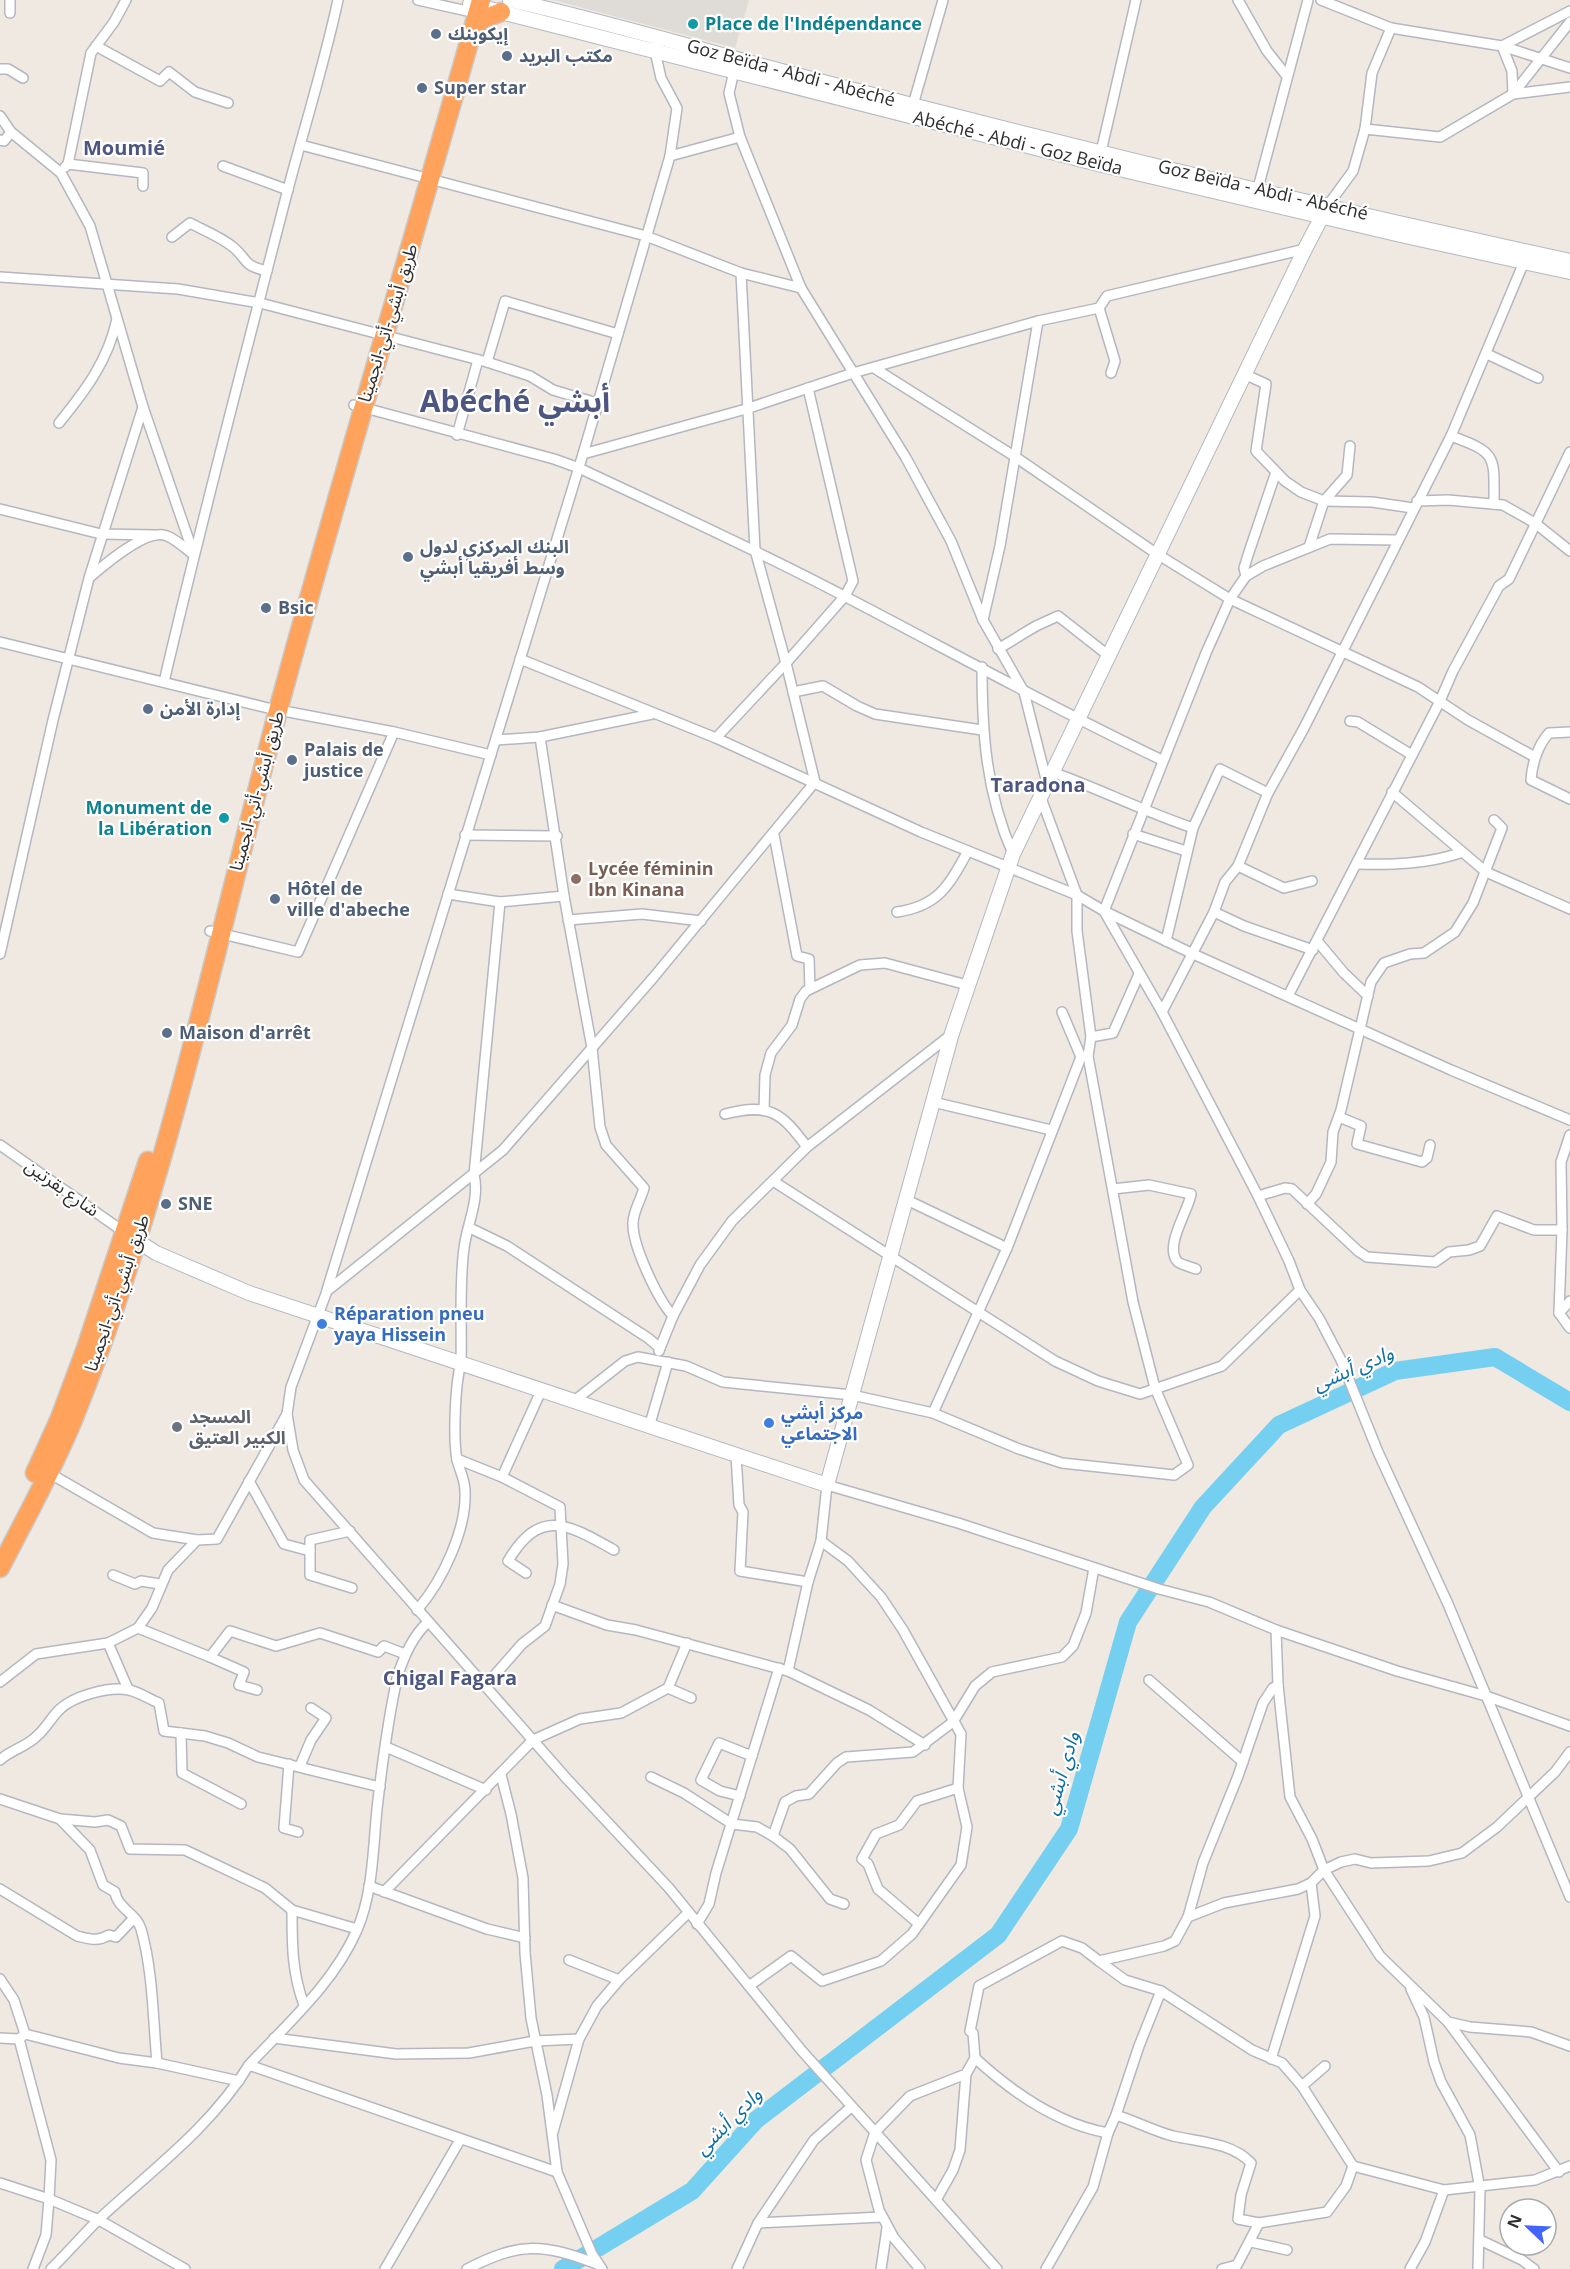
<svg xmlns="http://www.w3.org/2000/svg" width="1570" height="2269" viewBox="0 0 1570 2269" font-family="'Open Sans','Noto Sans Arabic',sans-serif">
	<rect width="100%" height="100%" fill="#efe9e1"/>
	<path fill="#dfdcd8" d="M553,0H749L735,48Z"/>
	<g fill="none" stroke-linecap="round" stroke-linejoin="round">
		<path stroke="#75cff0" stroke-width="18" d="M563,2269L692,2191L756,2120L998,1935L1069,1829L1128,1622L1203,1507L1279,1425L1395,1371L1495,1357L1570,1402"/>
		<defs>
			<g id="street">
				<path d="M418,0L467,11"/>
				<path d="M1238,0L1267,51L1286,75"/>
				<path d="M1321,0L1391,28L1502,46L1570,11"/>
				<path d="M10,13V0"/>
				<path d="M96,46L160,81L169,72L195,92L228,103"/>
				<path d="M1502,46L1512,71L1513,94L1570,87"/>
				<path d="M1502,46L1570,68"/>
				<path d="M735,67L729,93L740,137L801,288L906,458L951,541L983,620L1024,692L1047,783"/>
				<path d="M0,69H8L23,78"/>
				<path d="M913,105L943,0"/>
				<path d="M0,116L11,132L61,173L90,226L143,407L194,555"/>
				<path d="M1365,129L1372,73L1391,28"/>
				<path d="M0,140L4,141L11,132"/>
				<path d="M301,145L646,236L741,273L801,288"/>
				<path d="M1101,152L1136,0"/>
				<path d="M670,156L740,137"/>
				<path d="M68,164L91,53L114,22L126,0"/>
				<path d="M223,166L288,190"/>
				<path d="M65,167L68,164L143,173V186"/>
				<path d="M1258,188L1308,0"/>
				<path d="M1328,205L1353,171L1365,129L1440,137L1513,94L1570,22"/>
				<path d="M172,237L190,223C203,230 221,237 233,247C249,260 241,265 267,271"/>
				<path d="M741,273L755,550L786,663L815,782L653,978L503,1150L327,1291L291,1387L287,1414L293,1450L304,1480L567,1779L669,1888L802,2051L875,2132L910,2096L966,2074L975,2058L973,2033L970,2031L979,1986L1062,1941L1082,1948L1099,1961L1164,1946L1175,1941L1188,1917L1224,1903L1298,1889L1311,1883L1324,1870L1341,1862L1355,1859L1371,1863L1429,1861L1462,1853L1497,1827L1555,1772L1570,1752"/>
				<path d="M0,277L178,289L260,303L487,362L530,376L553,390L597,403"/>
				<path d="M1099,308L1115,361L1111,373"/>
				<path d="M1487,354L1538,378"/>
				<path d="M487,362L505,301L618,334"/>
				<path d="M874,368L1014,456L1157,554L1230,599L1418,687L1468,720L1535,757"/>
				<path d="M1244,374L1266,384L1256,451L1285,481L1301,492L1324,501L1372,502L1413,508"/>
				<path d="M354,405L554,459L579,468C668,510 757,550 844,596C950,651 1054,709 1162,760"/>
				<path d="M59,423C85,391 108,361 117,319"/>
				<path d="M457,435L478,360"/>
				<path d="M1451,436C1498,453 1494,456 1494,504"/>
				<path d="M583,454L746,409L853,373L1038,321L1099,308L1107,296L1305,249"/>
				<path d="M1417,501L1448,500L1503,505L1535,523L1570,551"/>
				<path d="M0,509L101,534L154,535"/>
				<path d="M1397,540L1330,539L1263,566L1246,576L1230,599L1206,653L1104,911L1162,1012L1258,1196L1289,1261L1300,1290L1319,1318L1341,1360L1378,1452L1448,1604L1570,1897"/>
				<path d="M1309,547L1324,501L1347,475L1350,446"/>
				<path d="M1246,576L1244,568L1248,555L1276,472"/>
				<path d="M90,577C104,565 148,527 167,536C177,540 186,549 194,555"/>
				<path d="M983,620L1000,546L1038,321"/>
				<path d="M0,642L268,708L394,732L491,755"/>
				<path d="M998,649L1036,626L1058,616L1109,656"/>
				<path d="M520,659L716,738L921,832L1077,895L1104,911L1191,953L1451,1070L1570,1120"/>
				<path d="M982,667C982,733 986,793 1013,854"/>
				<path d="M164,682C202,518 245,356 287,193C304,128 324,65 338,0"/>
				<path d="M793,692L823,686L857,706L875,714L982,730"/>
				<path d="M1350,721L1358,722L1412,755"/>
				<path d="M1570,732L1549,733C1538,745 1532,764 1531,780L1570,799"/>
				<path d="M540,737L564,896L592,1048L600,1127L606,1145L644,1188C641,1199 633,1212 633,1223C632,1245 658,1300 673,1316"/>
				<path d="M716,738L786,663L845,596L853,581L808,388"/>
				<path d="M496,740L540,737L652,714"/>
				<path d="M1052,772C1100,789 1145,812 1193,828"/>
				<path d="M1392,792L1486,872L1570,909"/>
				<path d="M1133,834L1186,851"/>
				<path d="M465,835L557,836"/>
				<path d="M774,835L797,956L809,959L810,989"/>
				<path d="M1357,864C1392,865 1427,864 1460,853"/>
				<path d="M1238,866L1284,888L1312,881"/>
				<path d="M500,902L564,896"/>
				<path d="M897,912C939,906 949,885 968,851"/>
				<path d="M1214,912L1244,926L1313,950"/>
				<path d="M568,920L642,914L701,921"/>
				<path d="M210,931L298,952L394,732"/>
				<path d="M1166,941L1193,828L1220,769L1268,793"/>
				<path d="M1318,942L1344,973L1368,996"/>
				<path d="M0,954L53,720L89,578L143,407"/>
				<path d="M1288,996L1439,703L1453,671L1499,586L1509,579L1570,452"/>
				<path d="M1062,1012L1081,1057"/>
				<path d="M1162,1012L1214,912L1225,882L1238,866L1268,793L1304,728L1451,436L1524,262"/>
				<path d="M1091,1037L1113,1033L1139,974"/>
				<path d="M933,1102L1051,1130"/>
				<path d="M764,1110L765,1075L771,1053L792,1025L800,999L806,991L860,965L885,963L967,985"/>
				<path d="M725,1114C770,1103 781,1112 807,1147"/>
				<path d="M1339,1117L1361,1126L1357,1144L1422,1162L1427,1158L1430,1145"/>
				<path d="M1570,1135L1561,1162L1562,1230L1559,1313L1570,1328"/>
				<path d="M0,1145L124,1232"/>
				<path d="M773,1181L1055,1361L1098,1381L1140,1394L1222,1366L1300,1290"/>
				<path d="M1113,1189L1149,1185L1191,1194C1189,1210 1163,1247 1178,1262C1182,1265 1191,1267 1196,1269"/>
				<path d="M1258,1196L1285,1188L1292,1189L1358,1251L1367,1257L1435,1262L1449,1252L1469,1250L1480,1246L1497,1216L1534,1230H1562"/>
				<path d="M907,1200L1007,1248"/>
				<path d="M1307,1204L1316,1194L1331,1162L1333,1132L1341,1110L1371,982L1384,963L1410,954L1424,953L1455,932L1473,903L1502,828L1494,820"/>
				<path d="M470,1228L507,1246L648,1338L660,1348L659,1351"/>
				<path d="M327,1290L583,454L670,156L677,108L661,78L655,51L659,39"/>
				<path d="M1559,1313L1570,1301"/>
				<path d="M660,1348L673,1316L700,1265L732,1221L807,1147L952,1034"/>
				<path d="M574,1401L625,1361L638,1357L686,1366L723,1382L852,1395L933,1413L1019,1449L1062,1463L1174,1475L1188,1465L1155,1388L1133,1302L1088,1056L1091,1037L1077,931V895L1041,798"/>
				<path d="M933,1413L1007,1248L1081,1057L1088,1056"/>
				<path d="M649,1427L668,1362"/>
				<path d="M736,1455L739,1505L743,1512L740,1571L808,1582"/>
				<path d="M457,1459L502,1477L560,1507L563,1564L560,1584L545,1626L522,1644L486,1685"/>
				<path d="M49,1473L153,1533L197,1540"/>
				<path d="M502,1477L541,1391"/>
				<path d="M249,1481L284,1544L310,1551V1540L350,1531"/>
				<path d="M310,1551V1575L352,1588"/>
				<path d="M526,1573L508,1561C540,1507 568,1524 614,1550"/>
				<path d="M113,1575L135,1584L141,1581L160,1584"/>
				<path d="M552,1605L607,1625L636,1630L788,1671L869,1710L925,1745"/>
				<path d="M417,1610C442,1582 467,1529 465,1491C465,1480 460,1471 457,1460C453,1439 455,1384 461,1363C462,1325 459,1285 464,1248C467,1224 480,1199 474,1175L500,902L448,894"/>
				<path d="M138,1628L152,1608L168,1570L197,1540L217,1539L287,1414"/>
				<path d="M108,1643L128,1689"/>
				<path d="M210,1657L244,1672L239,1685L257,1690"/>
				<path d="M788,1671L808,1582L821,1541L827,1485L958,1523L1159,1589L1209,1602L1276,1630L1397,1671L1486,1696L1570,1726"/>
				<path d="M1149,1680L1243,1762"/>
				<path d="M0,1682L36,1654L108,1643L138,1628L210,1657L230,1631L276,1646L320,1633L378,1652L384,1646L405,1654"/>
				<path d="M1278,1685L1290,1797L1312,1839L1324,1870L1380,1956L1448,2022L1470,2027L1531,2032L1570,2046"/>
				<path d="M668,1688L691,1698"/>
				<path d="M181,1733L182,1773L241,1804"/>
				<path d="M386,1747L486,1790"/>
				<path d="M0,1760C12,1749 27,1747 38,1735C46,1728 51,1718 59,1710C73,1696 109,1686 129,1690C139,1692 149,1699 159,1703L164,1731L205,1736L228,1743L258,1757L380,1787"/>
				<path d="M289,1764L284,1828L298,1832"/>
				<path d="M300,1766L311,1740L326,1718L311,1708"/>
				<path d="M651,1777L684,1793L732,1824L757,1827L773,1836L790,1849L830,1899L844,1904"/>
				<path d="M740,1796L720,1791L701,1780L719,1743L752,1756"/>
				<path d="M0,1799L60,1819L95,1822L108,1820L121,1826L130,1849L185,1850L265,1888L292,1910L357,1929"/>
				<path d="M60,1819L90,1850L103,1885L115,1892C117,1908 137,1914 141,1929C153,1971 153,2019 157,2063L239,2081"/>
				<path d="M773,1836L785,1802L796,1796L809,1794L837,1763L846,1757L913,1752L953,1722L975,1686L992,1672L1062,1657L1073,1646L1086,1613L1094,1568"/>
				<path d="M369,1886L487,1929L525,1938"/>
				<path d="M0,1889L77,1936C90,1939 97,1942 109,1935L116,1937L134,1918"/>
				<path d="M384,1892L533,1740L580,1719L621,1713L668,1688L687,1643"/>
				<path d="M292,1910C292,1944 292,1973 304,2005"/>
				<path d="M1188,1917L1203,1863L1238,1776L1263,1703L1273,1688L1278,1685L1276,1630"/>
				<path d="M697,1924L709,1904L716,1873L779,1668"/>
				<path d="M919,1924L878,1889L868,1864L862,1859L876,1834L899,1825L917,1801L958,1788"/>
				<path d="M569,1960L619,1980"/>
				<path d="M1099,1961L1125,1980L1161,1991L1252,2050L1282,2063L1302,2086L1353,2166L1444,2190L1535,2180L1570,2166"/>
				<path d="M0,1979L14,2000L25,2034"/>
				<path d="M749,1986L791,1956L822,1981L881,1961L912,1934L961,1865L967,1827L958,1788L961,1734L903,1630L881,1597L848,1561L821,1541"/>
				<path d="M1411,1989L1424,2017L1434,2062L1441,2082L1470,2135L1480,2189L1478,2269"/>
				<path d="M1161,1991L1139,2046L1116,2115C1135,2121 1154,2131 1173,2136C1199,2142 1231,2142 1251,2163L1241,2195L1238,2219L1259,2223L1327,2212L1346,2186L1353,2166"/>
				<path d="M1448,2022L1559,2172"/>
				<path d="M0,2038L19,2039L25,2034L119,2058L157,2063"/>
				<path d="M274,2038L396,2054L469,2053L535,2041L579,2039L597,2006L619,1980L688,1913"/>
				<path d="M19,2039L51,2160L49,2199L99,2220L185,2269"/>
				<path d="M975,2058C1013,2093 1057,2124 1108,2133L1116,2115"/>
				<path d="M1271,2059L1315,1916L1311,1883"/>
				<path d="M249,2065L557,2172L547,2095L531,2018L525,1953L523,1878L511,1814L501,1775"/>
				<path d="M1302,2086L1325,2066"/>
				<path d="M553,2132L579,2039"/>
				<path d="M875,2132L936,2200L953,2170L960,2150L966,2074"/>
				<path d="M875,2132L866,2160L879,2210L894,2238L920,2269"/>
				<path d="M557,2172L592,2254L602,2269"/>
				<path d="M0,2183L49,2199L46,2235L33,2269"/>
				<path d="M936,2200L997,2269"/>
				<path d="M758,2223L882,2217"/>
				<path d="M1480,2240L1522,2260L1534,2269"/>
				<path d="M1251,2242L1287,2250"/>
				<path d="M51,2269C67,2253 83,2235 99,2219C152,2170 211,2127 249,2065C287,2024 334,1983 357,1930C373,1893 373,1849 377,1809C382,1765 388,1718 398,1674C405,1655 412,1637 428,1622"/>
				<path d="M385,2269L460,2140"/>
				<path d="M467,2269C520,2242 542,2243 597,2264"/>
				<path d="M737,2269L758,2223L814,2140L851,2107"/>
				<path d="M881,2269L887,2228"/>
				<path d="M1046,2269L1093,2187L1108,2133"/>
				<path d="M1222,2269L1237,2265L1259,2223"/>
				<path d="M1410,2269L1425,2242L1444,2190"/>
			</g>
			<g id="secondary">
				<path d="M510,0C612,23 711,53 812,79C1063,145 1316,206 1570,261"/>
				<path d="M470,4L1098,164L1405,236L1570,272"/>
				<path d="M130,1236L156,1253L249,1293L827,1485L952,1033L1013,854L1305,249L1328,205"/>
			</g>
			<g id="highway">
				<path d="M473,31L481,20L501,12"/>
				<path d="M35,1473L60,1418L85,1351L148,1161"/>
				<path d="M0,1568C25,1519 52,1471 73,1420C166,1190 215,946 279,707C343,470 415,236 481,0"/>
			</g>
		</defs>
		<use href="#street" stroke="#b4b7c1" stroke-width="12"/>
		<use href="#secondary" stroke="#b4b7c1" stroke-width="16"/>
		<use href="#highway" stroke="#c9c9c9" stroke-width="21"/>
		<use href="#street" stroke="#fff" stroke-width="9"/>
		<use href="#secondary" stroke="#fff" stroke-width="14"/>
		<use href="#highway" stroke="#ffa35c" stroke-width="18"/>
	</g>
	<g fill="#0f9aa8" stroke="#fff" stroke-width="2">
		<circle cx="693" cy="24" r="6"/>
		<circle cx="224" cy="818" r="6"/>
	</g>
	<g fill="#5c6f8a" stroke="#fff" stroke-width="2">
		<circle cx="436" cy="34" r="6"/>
		<circle cx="507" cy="56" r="6"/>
		<circle cx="422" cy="88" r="6"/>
		<circle cx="408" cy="557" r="6"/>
		<circle cx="266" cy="608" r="6"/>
		<circle cx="148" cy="709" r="6"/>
		<circle cx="292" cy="760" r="6"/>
		<circle cx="275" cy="899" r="6"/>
		<circle cx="167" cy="1033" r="6"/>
		<circle cx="166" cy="1204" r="6"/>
	</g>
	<circle fill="#8d6e63" stroke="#fff" stroke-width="2" cx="576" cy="879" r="6"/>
	<g fill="#3f7fe0" stroke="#fff" stroke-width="2">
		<circle cx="322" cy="1324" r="6"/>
		<circle cx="769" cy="1423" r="6"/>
	</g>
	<circle fill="#6b7280" stroke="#fff" stroke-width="2" cx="177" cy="1427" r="6"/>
	<g text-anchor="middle" stroke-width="4.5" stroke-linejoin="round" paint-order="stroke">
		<g font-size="18" font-weight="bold" fill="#0d838f" stroke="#fff" text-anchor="start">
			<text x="705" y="30">Place de l'Indépendance</text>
			<text x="212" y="814" text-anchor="end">Monument de<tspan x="212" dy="21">la Libération</tspan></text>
		</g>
		<g font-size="18" font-weight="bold" fill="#4e5e75" stroke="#fff" text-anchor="start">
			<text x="448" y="40">إيكوبنك</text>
			<text x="519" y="62">مكتب البريد</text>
			<text x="434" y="94">Super star</text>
			<text x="420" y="553">البنك المركزي لدول<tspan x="420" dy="21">وسط أفريقيا أبشي</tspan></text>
			<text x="278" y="614">Bsic</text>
			<text x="160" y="715">إدارة الأمن</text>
			<text x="304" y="756">Palais de<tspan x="304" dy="21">justice</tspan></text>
			<text x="287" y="895">Hôtel de<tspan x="287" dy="21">ville d'abeche</tspan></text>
			<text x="179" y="1039">Maison d'arrêt</text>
			<text x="178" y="1210">SNE</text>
		</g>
		<g font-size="18" fill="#2e2e2e" stroke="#fff">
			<text transform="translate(791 73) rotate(15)" y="6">Goz Beïda - Abdi - Abéché</text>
			<text transform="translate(1018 143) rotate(14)" y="6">Abéché - Abdi - Goz Beïda</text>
			<text transform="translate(1263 190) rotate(13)" y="6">Goz Beïda - Abdi - Abéché</text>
			<text transform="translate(388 323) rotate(-73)" y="6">طريق أبشي-أتي-انجمينا</text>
			<text transform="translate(257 791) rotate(-75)" y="6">طريق أبشي-أتي-انجمينا</text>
			<text transform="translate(62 1188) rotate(35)" y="6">شارع بقرتين</text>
			<text transform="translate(117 1293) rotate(-71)" y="6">طريق أبشي-أتي-انجمينا</text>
		</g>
		<g font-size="18" font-weight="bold" fill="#785e54" stroke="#fff" text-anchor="start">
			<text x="588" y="875">Lycée féminin<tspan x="588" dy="21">Ibn Kinana</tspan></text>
		</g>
		<g font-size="18" font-weight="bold" fill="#366cbe" stroke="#fff" text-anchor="start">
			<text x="334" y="1320">Réparation pneu<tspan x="334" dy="21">yaya Hissein</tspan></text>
			<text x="781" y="1419">مركز أبشي<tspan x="781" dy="21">الاجتماعي</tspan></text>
		</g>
		<g font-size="18" font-weight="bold" fill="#5b616d" stroke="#fff" text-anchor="start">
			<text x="189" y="1423">المسجد<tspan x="189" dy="21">الكبير العتيق</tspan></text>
		</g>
		<g font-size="20" font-weight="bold" fill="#4d5680" stroke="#fff">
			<text x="124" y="155">Moumié</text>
			<text x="1038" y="792">Taradona</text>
			<text x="450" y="1685">Chigal Fagara</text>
		</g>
		<g font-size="20" font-style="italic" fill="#0d6fa3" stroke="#fff">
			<text transform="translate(1353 1368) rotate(-23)" y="7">وادي أبشي</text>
			<text transform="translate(1061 1773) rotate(-74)" y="7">وادي أبشي</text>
			<text transform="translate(728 2121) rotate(-45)" y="7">وادي أبشي</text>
		</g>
		<g font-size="30" font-weight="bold" fill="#4d5680" stroke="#fff">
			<text x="515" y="412">Abéché أبشي</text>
		</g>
	</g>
	<g transform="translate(1528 2227) rotate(293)"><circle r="28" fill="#ffffff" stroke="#ababab" stroke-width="1.5"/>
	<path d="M0-4.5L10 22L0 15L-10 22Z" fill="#4264fb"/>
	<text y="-9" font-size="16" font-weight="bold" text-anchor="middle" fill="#2e2e2e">N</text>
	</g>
</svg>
